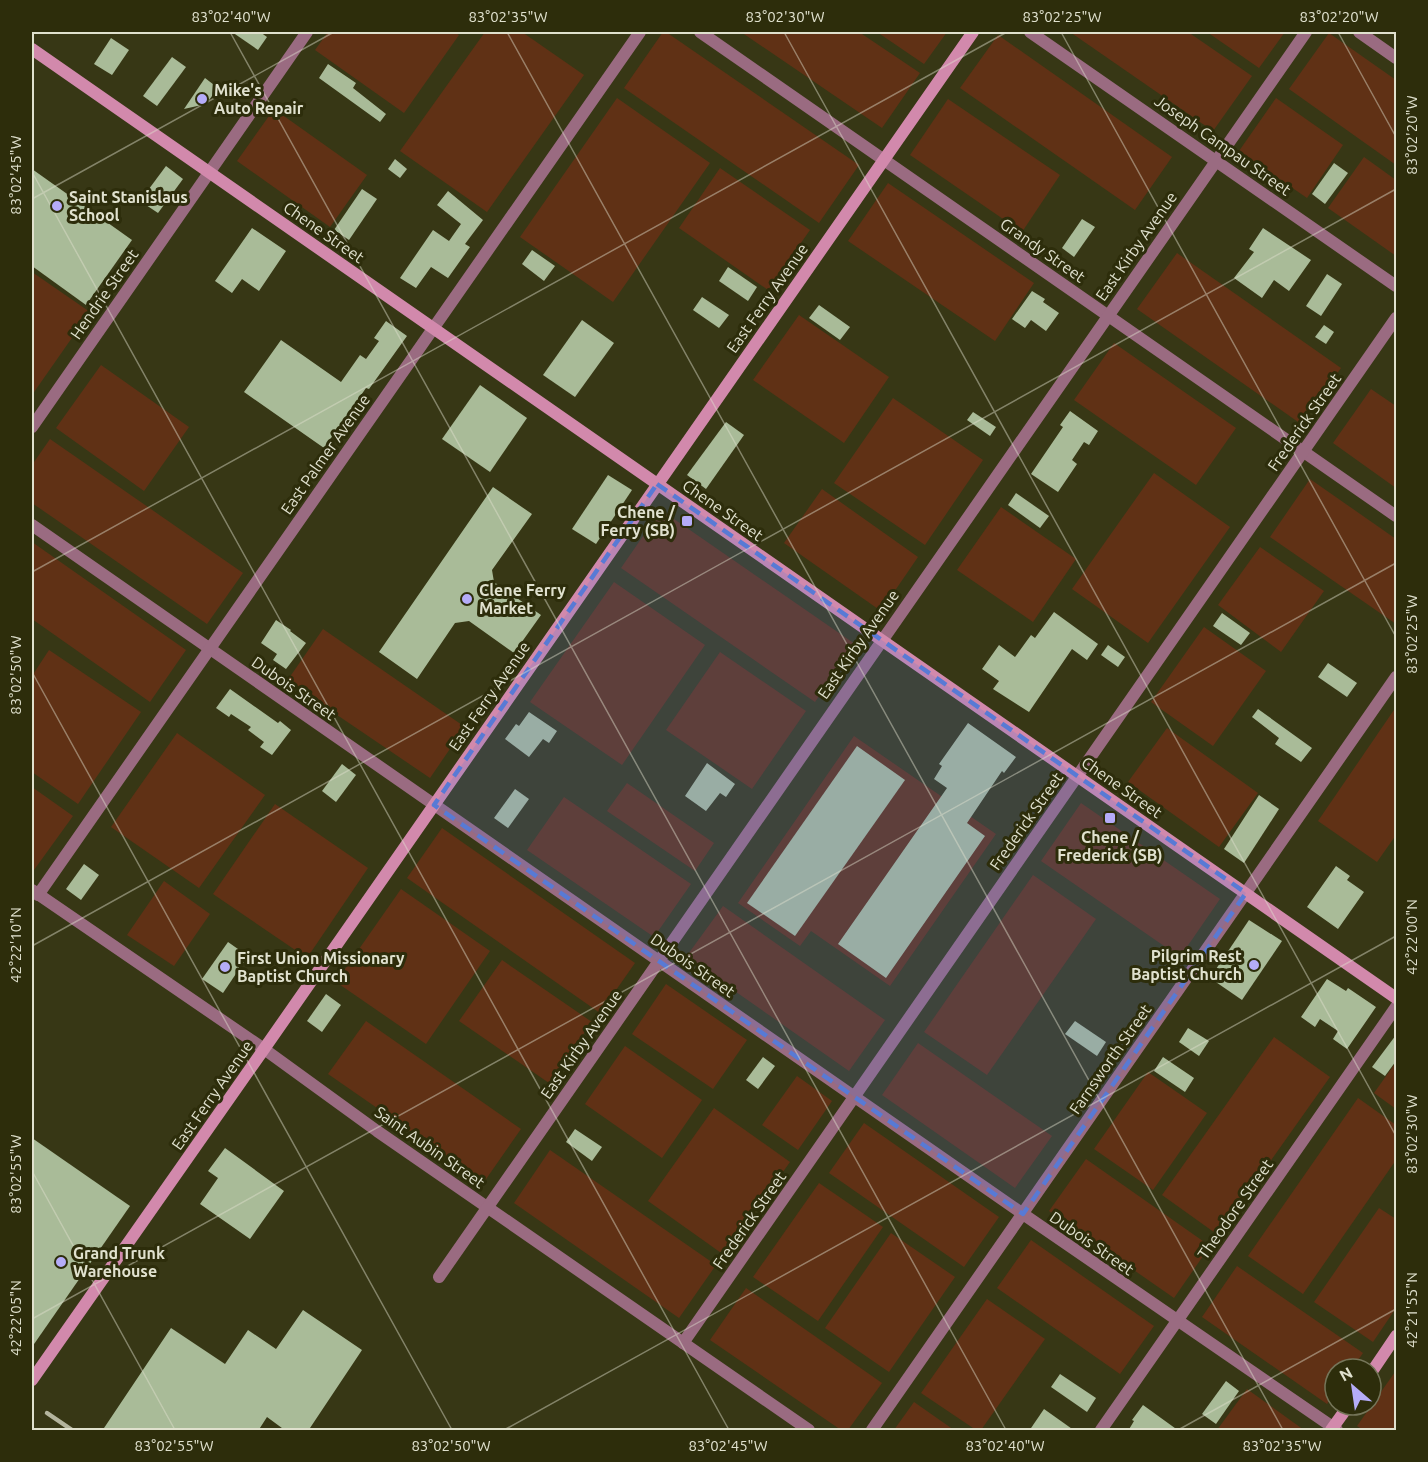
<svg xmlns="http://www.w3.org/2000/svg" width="1428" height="1462" viewBox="0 0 1428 1462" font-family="Ubuntu,sans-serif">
	<rect width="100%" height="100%" fill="#373715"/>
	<g fill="#603115">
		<path d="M328,32H454L459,35L404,113L315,50Z"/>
		<path d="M485,32H522L584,75L487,212L400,151Z"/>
		<path d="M663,32H666L859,165L819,223L624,88Z"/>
		<path d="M741,32H859L920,73L882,128Z"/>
		<path d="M877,32H947L924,64Z"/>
		<path d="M1070,32H1188L1252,76L1213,131Z"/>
		<path d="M1207,32H1285L1259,68Z"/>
		<path d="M1329,33L1396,80V165L1289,89Z"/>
		<path d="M998,35L1172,157L1135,210L960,88Z"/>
		<path d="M617,98L710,163L613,302L520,237Z"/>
		<path d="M1276,98L1343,145L1307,198L1239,151Z"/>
		<path d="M948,99L1060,175L1022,232L910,155Z"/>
		<path d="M274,109L367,175L330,227L237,161Z"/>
		<path d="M1364,157L1396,180V256L1328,208Z"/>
		<path d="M720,168L810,230L768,290L679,228Z"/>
		<path d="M888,183L1034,283L995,341L848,241Z"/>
		<path d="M1177,253L1341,368L1301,424L1137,309Z"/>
		<path d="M32,272L90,312L32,395Z"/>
		<path d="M799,315L889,377L844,443L753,380Z"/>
		<path d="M1114,343L1236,428L1196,485L1074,400Z"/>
		<path d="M101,365L189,427L144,491L56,428Z"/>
		<path d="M1371,389L1396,406V488L1333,443Z"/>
		<path d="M893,398L983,460L925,545L834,483Z"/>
		<path d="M50,439L243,573L207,624L32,503V465Z"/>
		<path d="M1154,473L1230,527L1148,643L1072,589Z"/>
		<path d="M1310,479L1396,539V624L1270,537Z"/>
		<path d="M822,489L918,557L881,611L784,543Z"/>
		<path d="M1001,507L1076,559L1033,622L957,570Z"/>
		<path d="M661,510L855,644L815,702L621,568Z"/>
		<path d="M32,542L186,650L150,702L32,619Z"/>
		<path d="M1260,547L1324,591L1281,652L1218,605Z"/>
		<path d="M614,582L705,645L622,765L530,702Z"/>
		<path d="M1204,627L1266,671L1213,746L1151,702Z"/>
		<path d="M323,629L465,727L430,778L287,681Z"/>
		<path d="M49,650L141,712L78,804L32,772V676Z"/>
		<path d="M720,652L806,711L752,789L666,730Z"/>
		<path d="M1396,707V835L1377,862L1318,821Z"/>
		<path d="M1167,728L1258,793L1219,847L1128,782Z"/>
		<path d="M177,733L265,795L199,888L111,827Z"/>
		<path d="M854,736L996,834L890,986L811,931L800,946L738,903Z"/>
		<path d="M627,783L714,843L695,871L607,811Z"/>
		<path d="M32,787L73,816L34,870L32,868Z"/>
		<path d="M564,797L691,884L654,937L527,850Z"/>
		<path d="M1081,803L1220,899L1180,957L1041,861Z"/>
		<path d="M275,804L368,868L307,958L213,894Z"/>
		<path d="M442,828L635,963L600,1013L407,878Z"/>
		<path d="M1033,875L1096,919L987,1075L924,1032Z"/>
		<path d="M164,881L210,914L174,966L127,935Z"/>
		<path d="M401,889L490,951L426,1044L336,982Z"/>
		<path d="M723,906L885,1020L849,1071L686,957Z"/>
		<path d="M502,960L592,1022L549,1083L459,1021Z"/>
		<path d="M666,984L747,1040L713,1089L632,1034Z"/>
		<path d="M366,1021L521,1129L484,1182L328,1074Z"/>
		<path d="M1274,1037L1330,1077L1218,1235L1162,1195Z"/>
		<path d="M918,1043L1052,1136L1015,1188L882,1095Z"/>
		<path d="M625,1046L702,1100L662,1158L585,1104Z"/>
		<path d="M1396,1062V1109L1374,1093Z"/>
		<path d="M1148,1072L1207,1113L1153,1190L1094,1149Z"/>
		<path d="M797,1076L832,1101L798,1150L762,1125Z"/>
		<path d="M1358,1098L1396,1125V1160L1303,1294L1248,1256Z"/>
		<path d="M714,1108L790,1162L724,1255L648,1201Z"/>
		<path d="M864,1123L999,1217L964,1267L829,1173Z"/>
		<path d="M550,1150L716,1265L679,1318L514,1203Z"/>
		<path d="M1086,1159L1210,1246L1174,1298L1049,1211Z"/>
		<path d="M819,1183L883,1227L818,1321L753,1277Z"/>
		<path d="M1379,1208L1396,1219V1308L1373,1342L1314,1302Z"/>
		<path d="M891,1233L955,1277L889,1372L825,1328Z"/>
		<path d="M1031,1240L1154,1326L1120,1374L997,1288Z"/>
		<path d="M1237,1266L1363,1353L1352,1369H1335V1393L1327,1404L1202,1317Z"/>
		<path d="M746,1288L882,1383L848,1430H841L710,1340Z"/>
		<path d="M987,1299L1045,1339L981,1430H976L921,1393Z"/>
		<path d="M1395,1372L1396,1430H1363L1357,1426Z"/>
		<path d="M1247,1389L1304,1430H1217Z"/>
		<path d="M914,1402L954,1430H894Z"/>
	</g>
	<g fill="#a9bb98">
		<path d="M232,32H260L267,37L258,50Z"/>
		<path d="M111,38L129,50L112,75L94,64Z"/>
		<path d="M172,57L186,67L157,106L143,96Z"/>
		<path d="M328,64L356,83L353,88L386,114L380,122L319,78Z"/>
		<path d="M205,78L218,88L206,104L184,109Z"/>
		<path d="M395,159L407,169L400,178L388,169Z"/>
		<path d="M1334,163L1348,173L1325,204L1312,194Z"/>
		<path d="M166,166L183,179L158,213L140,201Z"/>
		<path d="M32,169L132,240L86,305L32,266Z"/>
		<path d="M362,189L377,199L349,240L334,230Z"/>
		<path d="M448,191L483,220L465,244L470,247L448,278L431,267L416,288L400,278L433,230L449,241L461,224L437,205Z"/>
		<path d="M1082,219L1095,227L1074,257L1062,248Z"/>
		<path d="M252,228L286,251L259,291L242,279L232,293L215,281Z"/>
		<path d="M1263,228L1311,260L1289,291L1274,280L1262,298L1234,278L1254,252L1249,249Z"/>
		<path d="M532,250L555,266L544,281L522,264Z"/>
		<path d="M728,267L757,287L748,301L719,281Z"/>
		<path d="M1327,274L1342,284L1321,316L1306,306Z"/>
		<path d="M1032,291L1045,299L1043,302L1059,313L1046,331L1031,320L1025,328L1012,319Z"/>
		<path d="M702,297L729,315L719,328L693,310Z"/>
		<path d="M819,305L850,327L840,340L809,318Z"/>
		<path d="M582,320L614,343L575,397L543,375Z"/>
		<path d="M386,321L407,336L369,389L366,388L324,448L244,392L281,340L341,382L360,355L366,359L379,341L374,338Z"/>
		<path d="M1324,325L1334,332L1326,344L1315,337Z"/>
		<path d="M480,385L527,418L490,472L442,439Z"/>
		<path d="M1070,411L1098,431L1089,445L1084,442L1072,460L1077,464L1058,492L1031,474L1063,427L1060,425Z"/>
		<path d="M973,412L996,427L990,436L967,420Z"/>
		<path d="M726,422L744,435L706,489L687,475Z"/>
		<path d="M608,475L632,490L596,544L572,529Z"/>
		<path d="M493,487L532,514L492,570L494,582L541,615L514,653L469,621L455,623L417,679L379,652Z"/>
		<path d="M1016,493L1049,516L1040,528L1008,505Z"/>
		<path d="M1054,612L1098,644L1087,660L1072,649L1029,712L993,689L999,681L982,669L999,645L1015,657L1031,635L1035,638Z"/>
		<path d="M1222,613L1250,633L1241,645L1213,626Z"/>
		<path d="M276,620L291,630L290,631L306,643L286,669L273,660L277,654L261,643Z"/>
		<path d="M1108,645L1125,657L1118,667L1101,655Z"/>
		<path d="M1328,663L1357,683L1347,697L1318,677Z"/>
		<path d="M230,689L278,723L280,721L291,730L272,755L260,747L264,742L248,730L251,727L231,714L229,717L216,708Z"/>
		<path d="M1258,709L1312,748L1301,762L1275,744L1279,738L1252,717Z"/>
		<path d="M529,712L557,731L549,743L543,739L529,757L505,739L516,724L519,726Z"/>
		<path d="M968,723L1016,757L1004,773L1002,771L967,823L985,836L886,978L838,944L947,788L934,779L942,766L939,764Z"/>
		<path d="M857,746L905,780L795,936L747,903Z"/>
		<path d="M707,763L735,784L726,797L720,793L706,811L685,796Z"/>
		<path d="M342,764L356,775L336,802L322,791Z"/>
		<path d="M515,789L529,799L508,828L494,818Z"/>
		<path d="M1259,795L1279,809L1244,863L1224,849Z"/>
		<path d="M84,864L99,875L81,900L66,889Z"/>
		<path d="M1336,866L1350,876L1347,880L1364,892L1338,929L1307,907Z"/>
		<path d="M1249,920L1282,941L1242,1000L1210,978Z"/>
		<path d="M228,942L248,956L223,993L202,979Z"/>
		<path d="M1327,979L1346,991L1348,988L1376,1007L1347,1049L1333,1039L1338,1031L1320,1019L1315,1027L1301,1017Z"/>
		<path d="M326,994L341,1005L322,1032L307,1021Z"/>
		<path d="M1075,1021L1106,1042L1097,1056L1065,1034Z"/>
		<path d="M1188,1028L1209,1041L1199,1056L1179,1042Z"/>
		<path d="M1396,1035V1061L1385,1076L1372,1067Z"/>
		<path d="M763,1057L775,1066L758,1089L746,1080Z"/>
		<path d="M1163,1057L1194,1078L1185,1092L1154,1071Z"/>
		<path d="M575,1129L602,1147L592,1161L566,1142Z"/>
		<path d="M32,1138L130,1206L32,1347Z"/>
		<path d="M225,1148L284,1191L250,1239L200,1204L218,1178L208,1171Z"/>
		<path d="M303,1310L362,1350L308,1431H286L267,1417L258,1431H102L171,1328L225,1364L248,1330L276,1349Z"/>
		<path d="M1060,1374L1096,1398L1087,1412L1051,1387Z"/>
		<path d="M1226,1381L1239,1391L1216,1424L1202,1414Z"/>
		<path d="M1143,1405L1179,1431H1128L1134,1421L1132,1420Z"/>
		<path d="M1044,1409L1075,1431H1029Z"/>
	</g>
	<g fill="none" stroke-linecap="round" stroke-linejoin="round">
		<g stroke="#9a6b81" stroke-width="12">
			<path d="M700,32L1396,516"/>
			<path d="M1030,32L1396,286"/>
			<path d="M1359,32L1396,58"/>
			<path d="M32,427L307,32"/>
			<path d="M32,525L1023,1214L1337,1430"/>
			<path d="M32,890L264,1049L377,1131L809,1430"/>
			<path d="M38,895L640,32"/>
			<path d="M439,1277L1306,32"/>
			<path d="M683,1343L1396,318"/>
			<path d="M872,1430L1396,677"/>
			<path d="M1101,1430L1396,1007"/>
		</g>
		<g stroke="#d289ac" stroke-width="12">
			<path d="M32,49L1396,998"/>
			<path d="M1371,1373L1396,1336"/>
			<path d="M32,1380L264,1049L973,32"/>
			<path d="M1331,1430L1349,1405"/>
		</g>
		<path stroke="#b4b59e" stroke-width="4.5" d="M47,1413L72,1430"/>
	</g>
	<path fill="#587ad5" fill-opacity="0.2" stroke="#587ad5" stroke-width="4.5" stroke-dasharray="12 8" stroke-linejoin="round" d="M657,484L1246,893L1023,1214L434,805Z"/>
	<path fill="none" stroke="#e0e1ce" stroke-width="1.5" stroke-opacity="0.45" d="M230,32L1006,1430M507,32L1283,1430M784,32L1396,1136M1061,32L1396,637M1338,32L1396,137M32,172L729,1430M32,199L334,32M32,572L1007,32M32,672L452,1430M32,946L1396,189M32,1171L175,1430M32,1319L1396,563M504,1430L1396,936M1178,1430L1396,1309"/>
	<g fill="#b5acf8" stroke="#2d2d0b" stroke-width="2">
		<circle cx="202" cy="99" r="6"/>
		<circle cx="57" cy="206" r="6"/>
		<rect x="681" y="515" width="12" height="12" rx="3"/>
		<circle cx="467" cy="599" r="6"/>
		<rect x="1104" y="812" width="12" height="12" rx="3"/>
		<circle cx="1254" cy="965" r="6"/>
		<circle cx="225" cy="967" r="6"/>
		<circle cx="61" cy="1262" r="6"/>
	</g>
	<g text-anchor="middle" stroke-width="6" stroke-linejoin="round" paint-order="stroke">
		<g font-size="16" font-weight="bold" fill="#e0e1ce" stroke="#2d2d0b" text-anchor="start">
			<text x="214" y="96">Mike's<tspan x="214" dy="18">Auto Repair</tspan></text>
			<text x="69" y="203">Saint Stanislaus<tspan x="69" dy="18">School</tspan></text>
			<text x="675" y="518" text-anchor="end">Chene /<tspan x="675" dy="18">Ferry (SB)</tspan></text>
			<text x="479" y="596">Clene Ferry<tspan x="479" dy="18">Market</tspan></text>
			<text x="1110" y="843" text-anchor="middle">Chene /<tspan x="1110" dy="18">Frederick (SB)</tspan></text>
			<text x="1242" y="962" text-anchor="end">Pilgrim Rest<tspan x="1242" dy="18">Baptist Church</tspan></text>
			<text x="237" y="964">First Union Missionary<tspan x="237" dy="18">Baptist Church</tspan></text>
			<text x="73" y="1259">Grand Trunk<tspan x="73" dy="18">Warehouse</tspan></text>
		</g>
		<g font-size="16" fill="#e0e1ce" stroke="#2d2d0b">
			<text transform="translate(1223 145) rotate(35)" y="6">Joseph Campau Street</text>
			<text transform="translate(324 232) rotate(35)" y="6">Chene Street</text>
			<text transform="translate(1136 246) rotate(-55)" y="6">East Kirby Avenue</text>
			<text transform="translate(1043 250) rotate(35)" y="6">Grandy Street</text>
			<text transform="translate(104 294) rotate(-55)" y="6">Hendrie Street</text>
			<text transform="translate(767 298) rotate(-55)" y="6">East Ferry Avenue</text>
			<text transform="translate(1304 422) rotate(-55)" y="6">Frederick Street</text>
			<text transform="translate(325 454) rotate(-55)" y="6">East Palmer Avenue</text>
			<text transform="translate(723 510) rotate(35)" y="6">Chene Street</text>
			<text transform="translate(858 644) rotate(-55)" y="6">East Kirby Avenue</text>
			<text transform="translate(294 688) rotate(35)" y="6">Dubois Street</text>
			<text transform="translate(489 696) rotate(-55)" y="6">East Ferry Avenue</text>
			<text transform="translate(1122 787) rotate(35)" y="6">Chene Street</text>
			<text transform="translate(1026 821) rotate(-55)" y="6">Frederick Street</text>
			<text transform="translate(693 965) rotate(35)" y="6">Dubois Street</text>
			<text transform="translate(581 1044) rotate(-55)" y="6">East Kirby Avenue</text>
			<text transform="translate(1110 1059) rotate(-55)" y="6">Farnsworth Street</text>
			<text transform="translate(212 1095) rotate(-55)" y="6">East Ferry Avenue</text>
			<text transform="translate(430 1147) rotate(35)" y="6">Saint Aubin Street</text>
			<text transform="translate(1235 1209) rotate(-55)" y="6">Theodore Street</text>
			<text transform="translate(749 1220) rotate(-55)" y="6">Frederick Street</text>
			<text transform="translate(1092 1243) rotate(35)" y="6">Dubois Street</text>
		</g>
	</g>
	<rect width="1428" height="1462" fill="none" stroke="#2d2d0b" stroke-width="66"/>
	<g transform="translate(1353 1387) rotate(331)"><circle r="28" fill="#2d2d0b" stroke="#757559" stroke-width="1.5"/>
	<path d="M0-4.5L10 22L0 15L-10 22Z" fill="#b5acf8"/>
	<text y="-9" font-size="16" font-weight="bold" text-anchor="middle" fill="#e0e1ce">N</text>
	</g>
	<rect x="33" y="33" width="1362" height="1396" fill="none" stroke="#e0e1ce" stroke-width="2"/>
	<g font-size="15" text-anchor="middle" fill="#e0e1ce">
		<text x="231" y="22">83°02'40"W</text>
		<text x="508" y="22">83°02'35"W</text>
		<text x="785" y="22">83°02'30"W</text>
		<text x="1062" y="22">83°02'25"W</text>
		<text x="1339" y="22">83°02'20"W</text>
		<text transform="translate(1412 135) rotate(-90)" y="5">83°02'20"W</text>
		<text transform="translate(16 175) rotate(-90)" y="5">83°02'45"W</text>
		<text transform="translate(1412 634) rotate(-90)" y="5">83°02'25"W</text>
		<text transform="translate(16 675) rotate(-90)" y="5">83°02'50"W</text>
		<text transform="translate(1412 937) rotate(-90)" y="5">42°22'00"N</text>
		<text transform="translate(16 945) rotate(-90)" y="5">42°22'10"N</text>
		<text transform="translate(1412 1134) rotate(-90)" y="5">83°02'30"W</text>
		<text transform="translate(16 1174) rotate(-90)" y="5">83°02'55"W</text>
		<text transform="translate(1412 1310) rotate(-90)" y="5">42°21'55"N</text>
		<text transform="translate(16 1318) rotate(-90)" y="5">42°22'05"N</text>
		<text x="174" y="1451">83°02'55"W</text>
		<text x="451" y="1451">83°02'50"W</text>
		<text x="728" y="1451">83°02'45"W</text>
		<text x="1005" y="1451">83°02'40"W</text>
		<text x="1282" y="1451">83°02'35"W</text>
	</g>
</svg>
